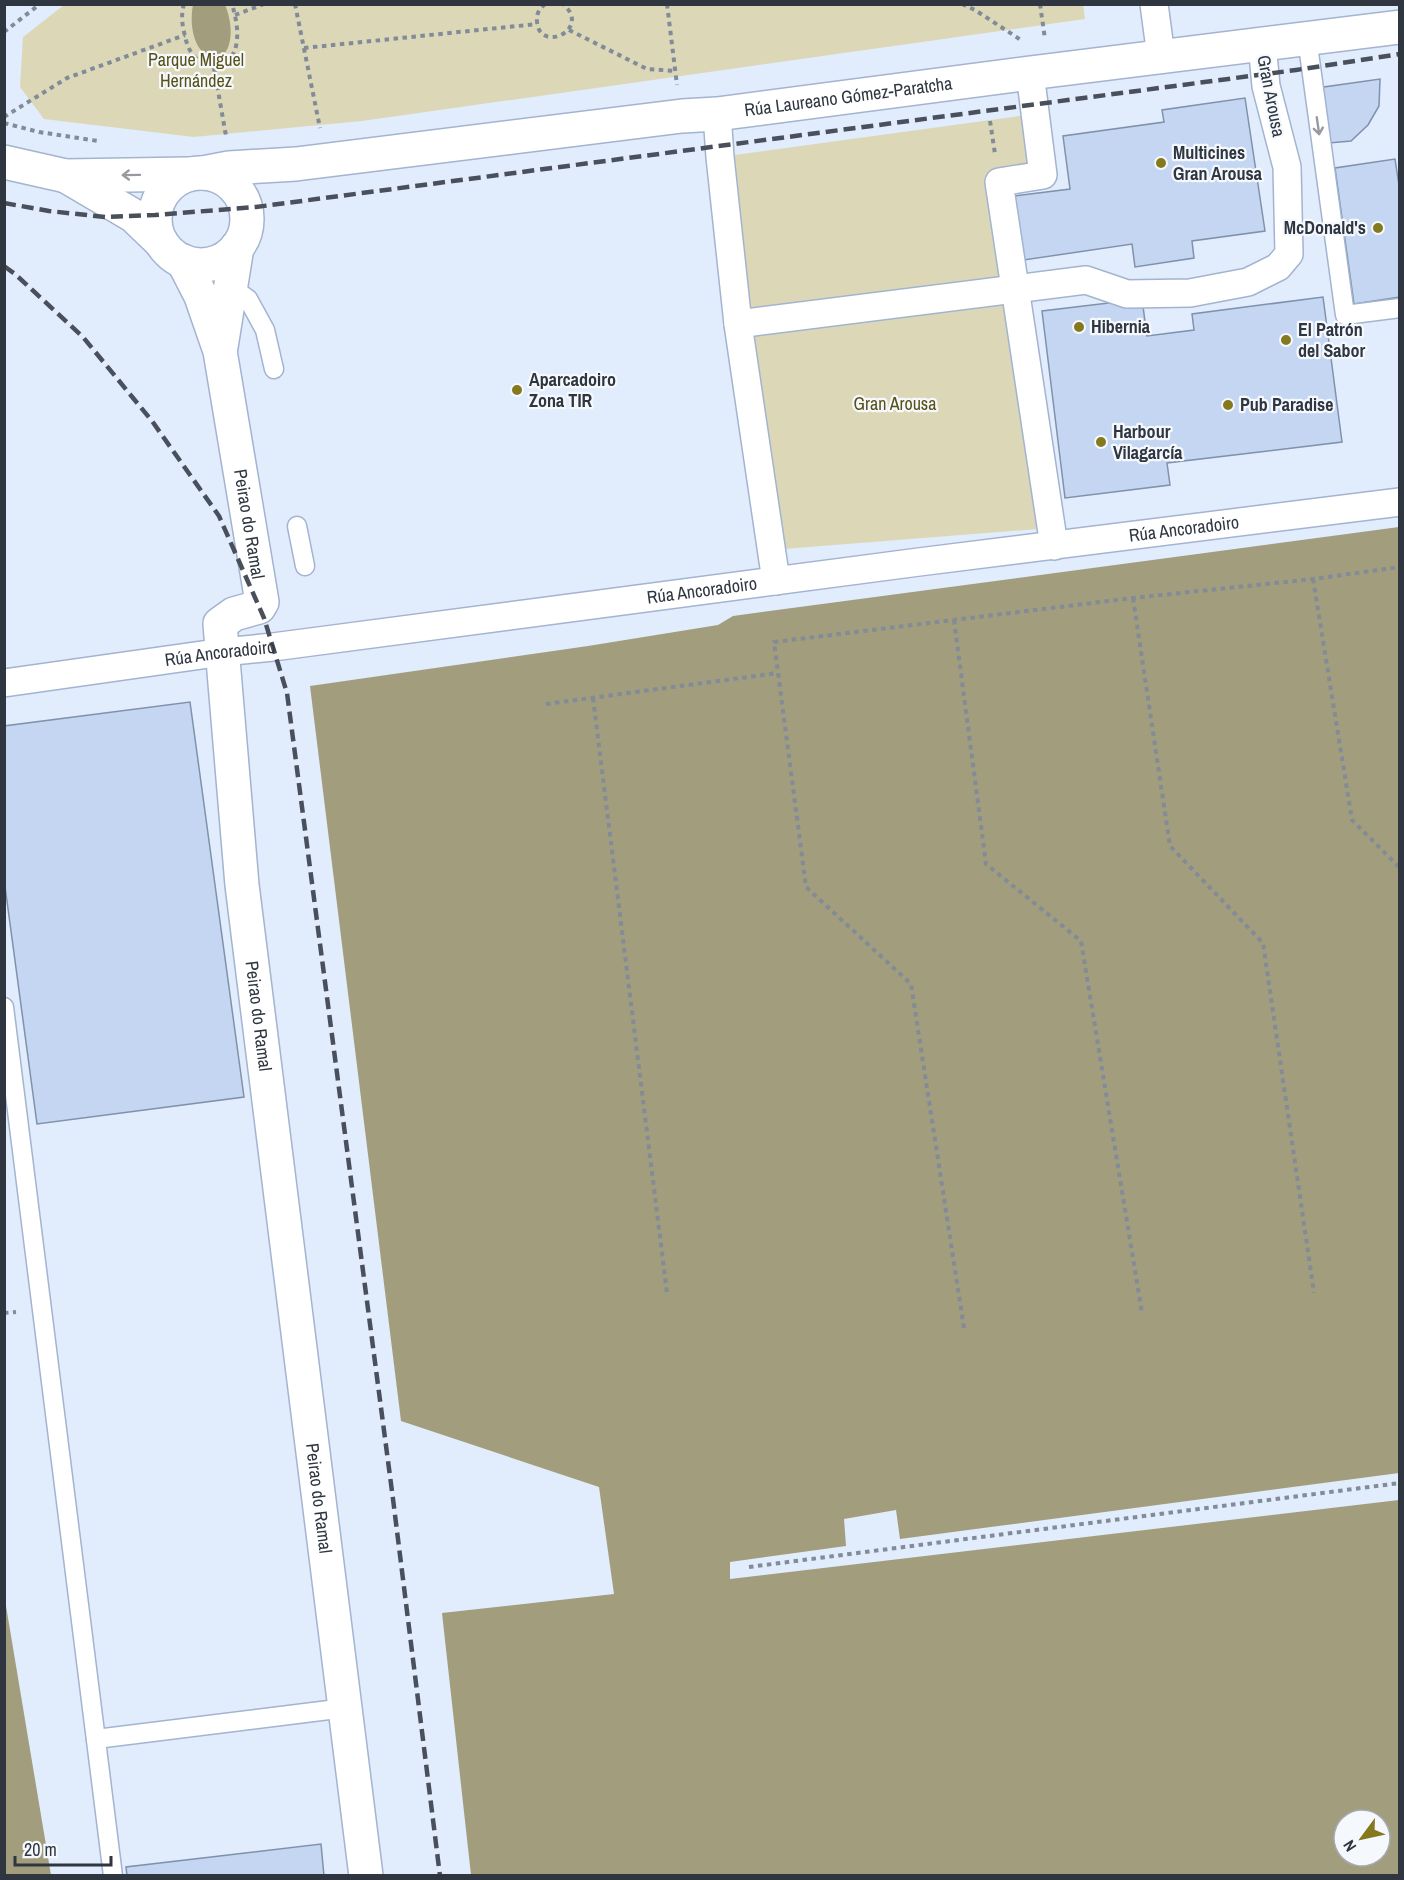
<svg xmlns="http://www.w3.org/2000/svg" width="1404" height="1880" viewBox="0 0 1404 1880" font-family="'Archivo Narrow',sans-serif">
	<rect width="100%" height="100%" fill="#e1ecfd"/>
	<g fill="#dcd8b7">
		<path d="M1083,4L1085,19L362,121L194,137L44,119L20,87L23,37L64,5Z"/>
		<path d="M1034,114L1043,175L999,182L1050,528L771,550L753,321L720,157Z"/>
	</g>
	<g fill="#a29d7c" fill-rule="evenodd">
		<path d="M193,5H225C232,21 235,48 219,59C193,58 189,24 193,5Z"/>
		<path d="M1399,527V1473L900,1539L896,1510L844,1519L846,1546L730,1562V1579L1399,1500V1875H471L442,1613L614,1594L599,1487L401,1421L310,686L588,646L718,625L733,616ZM1344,1820H1380V1856H1344Z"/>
		<path d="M5,1600L51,1875H5Z"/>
	</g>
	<g fill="#c4d6f1" stroke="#8091ab" stroke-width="1.5">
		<path d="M1380,79L1379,106L1368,125L1351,141L1329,143L1317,88Z"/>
		<path d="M1245,98L1265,231L1192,241L1194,258L1135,267L1132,244L1017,261L1007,197L1070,189L1063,136L1164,122L1162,110Z"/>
		<path d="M1395,159L1400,192V297L1354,304L1335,168Z"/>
		<path d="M1323,297L1342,442L1167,463L1170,485L1065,498L1042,311L1142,299L1147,336L1194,330L1192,314Z"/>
		<path d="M190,702L244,1097L37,1124L4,879V726Z"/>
		<path d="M321,1844L324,1876H127L126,1867Z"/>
	</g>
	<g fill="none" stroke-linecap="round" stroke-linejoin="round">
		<defs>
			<g id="service">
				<path d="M1307,38L1345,315L1400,308"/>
				<path d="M230,286L248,299L265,330L274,369"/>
				<path d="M297,526L305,566"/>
				<path d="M4,1007L113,1876"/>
				<path d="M96,1739L345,1708"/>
			</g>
			<g id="pedestrian">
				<path d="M1154,4L1161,56"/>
				<path d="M1030,73L1043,175L999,182L1054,546"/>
				<path d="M717,114L720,157L738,324L1086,280L1127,294L1190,293L1248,282L1278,267L1289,254L1287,167L1266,86L1262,44"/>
				<path d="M738,324L776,581"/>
				<path id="s1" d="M4,683L223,652L273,647L919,562L1400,502"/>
			</g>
			<g id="minor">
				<path id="s2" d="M183,261L201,296L220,351L262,602L259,607L234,614L220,624L242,885L366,1876"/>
				<path d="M221,347L237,247"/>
			</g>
			<g id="primary">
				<path d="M4,162L66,176L190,174"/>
				<path id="s3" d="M203,173L229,168L296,164L682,116L717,114L1030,73L1400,27"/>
				<circle cx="201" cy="219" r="46"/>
				<path d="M66,176L134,216L161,242"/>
			</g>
		</defs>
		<use href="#service" stroke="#a3b4cf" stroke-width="21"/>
		<use href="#pedestrian" stroke="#a3b4cf" stroke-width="30"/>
		<use href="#minor" stroke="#a3b4cf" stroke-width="36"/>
		<use href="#primary" stroke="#a3b4cf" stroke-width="36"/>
		<g stroke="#828b98" stroke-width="4" stroke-dasharray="4.5 4.5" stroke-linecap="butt">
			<path d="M184,4C181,14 182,23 184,32C186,41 188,50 195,57C209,74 232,66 236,46C239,32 236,18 232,4"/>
			<path d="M295,4L320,128"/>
			<path d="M545,4C540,9 536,13 537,21C538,54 593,30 563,4"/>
			<path d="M667,4L677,85"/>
			<path d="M962,4L975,10L1021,40"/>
			<path d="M1040,4L1045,39"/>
			<path d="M235,15L264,4"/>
			<path d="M569,30L647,69L676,71"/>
			<path d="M4,32L40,4"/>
			<path d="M304,48L537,24"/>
			<path d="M214,68L226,136"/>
			<path d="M4,117L67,78L185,35"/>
			<path d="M990,121L995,154"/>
			<path d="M4,123L39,132L98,141"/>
			<path d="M1313,579L1352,820L1400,868"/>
			<path d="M1133,598L1170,846L1263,943L1314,1293"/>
			<path d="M954,620L986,864L1081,941L1142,1313"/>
			<path d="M593,698L667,1293"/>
			<path d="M546,704L778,673"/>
			<path d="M4,1313L16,1312"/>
			<path d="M964,1328L911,984L806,887L774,642L1133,598L1313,579L1400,567"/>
			<path d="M749,1567L1400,1483"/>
		</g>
		<use href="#service" stroke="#fff" stroke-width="18"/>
		<use href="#pedestrian" stroke="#fff" stroke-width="27"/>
		<use href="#minor" stroke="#fff" stroke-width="33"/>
		<use href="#primary" stroke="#fff" stroke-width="33"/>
		<g stroke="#49505b" stroke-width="4.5" stroke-dasharray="12 6" stroke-linecap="butt">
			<path d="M4,203L49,211L105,217L155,215L256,207L1296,70L1400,54"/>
			<path d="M4,266L15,274L83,337L152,421L219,516L264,618L287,693L393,1499L440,1876"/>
		</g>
	</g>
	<defs><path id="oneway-shaft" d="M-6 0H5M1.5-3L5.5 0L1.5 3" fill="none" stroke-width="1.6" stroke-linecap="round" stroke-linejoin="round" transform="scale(1.5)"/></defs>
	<g stroke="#979aa0">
		<use href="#oneway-shaft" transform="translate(1318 126) rotate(82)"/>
		<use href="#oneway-shaft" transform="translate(131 175) rotate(179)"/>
	</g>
	<g fill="#85791d" stroke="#f5f9fe" stroke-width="2">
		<circle cx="1161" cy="163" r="6"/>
		<circle cx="1378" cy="228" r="6"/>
		<circle cx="1079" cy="327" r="6"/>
		<circle cx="1286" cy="340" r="6"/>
		<circle cx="517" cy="390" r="6"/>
		<circle cx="1228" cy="405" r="6"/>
		<circle cx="1101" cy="442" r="6"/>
	</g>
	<g text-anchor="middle" stroke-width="4.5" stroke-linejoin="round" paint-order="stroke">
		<g font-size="18" fill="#585016" stroke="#f5f9fe">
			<text x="196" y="66">Parque Miguel<tspan x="196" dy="21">Hernández</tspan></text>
			<text x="895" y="410">Gran Arousa</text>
		</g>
		<g font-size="18" fill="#2f3640" stroke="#f5f9fe">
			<text transform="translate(1271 96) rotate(79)" y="6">Gran Arousa</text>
			<text dy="6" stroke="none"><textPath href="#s3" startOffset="650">Rúa Laureano Gómez-Paratcha</textPath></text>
			<text dy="6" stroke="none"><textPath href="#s2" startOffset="273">Peirao do Ramal</textPath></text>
			<text dy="6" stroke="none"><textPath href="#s1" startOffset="1190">Rúa Ancoradoiro</textPath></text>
			<text dy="6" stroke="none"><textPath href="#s1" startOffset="704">Rúa Ancoradoiro</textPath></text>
			<text dy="6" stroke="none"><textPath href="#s1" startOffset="218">Rúa Ancoradoiro</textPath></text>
			<text dy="6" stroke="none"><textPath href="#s2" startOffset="795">Peirao do Ramal</textPath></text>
			<text dy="6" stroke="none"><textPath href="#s2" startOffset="1281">Peirao do Ramal</textPath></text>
		</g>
		<g font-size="18" font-weight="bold" fill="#2f3640" stroke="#f5f9fe" text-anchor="start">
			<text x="1173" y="159">Multicines<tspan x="1173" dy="21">Gran Arousa</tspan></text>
			<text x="1366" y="234" text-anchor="end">McDonald's</text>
			<text x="1091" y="333">Hibernia</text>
			<text x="1298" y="336">El Patrón<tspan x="1298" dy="21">del Sabor</tspan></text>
			<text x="529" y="386">Aparcadoiro<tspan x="529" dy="21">Zona TIR</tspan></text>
			<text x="1240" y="411">Pub Paradise</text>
			<text x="1113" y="438">Harbour<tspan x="1113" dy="21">Vilagarcía</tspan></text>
		</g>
	</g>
	<rect width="1404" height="1880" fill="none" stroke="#2f3640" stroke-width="12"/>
	<g transform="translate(1362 1838) rotate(237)"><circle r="28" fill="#f5f9fe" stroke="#a6abb2" stroke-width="1.5"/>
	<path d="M0-4.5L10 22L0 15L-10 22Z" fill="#85791d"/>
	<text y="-9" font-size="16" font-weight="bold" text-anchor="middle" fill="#2f3640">N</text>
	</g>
	<path d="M15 1856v9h96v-9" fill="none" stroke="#2f3640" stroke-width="3"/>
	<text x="24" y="1856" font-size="18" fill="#2f3640" stroke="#f5f9fe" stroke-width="4.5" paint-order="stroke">20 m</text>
</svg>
